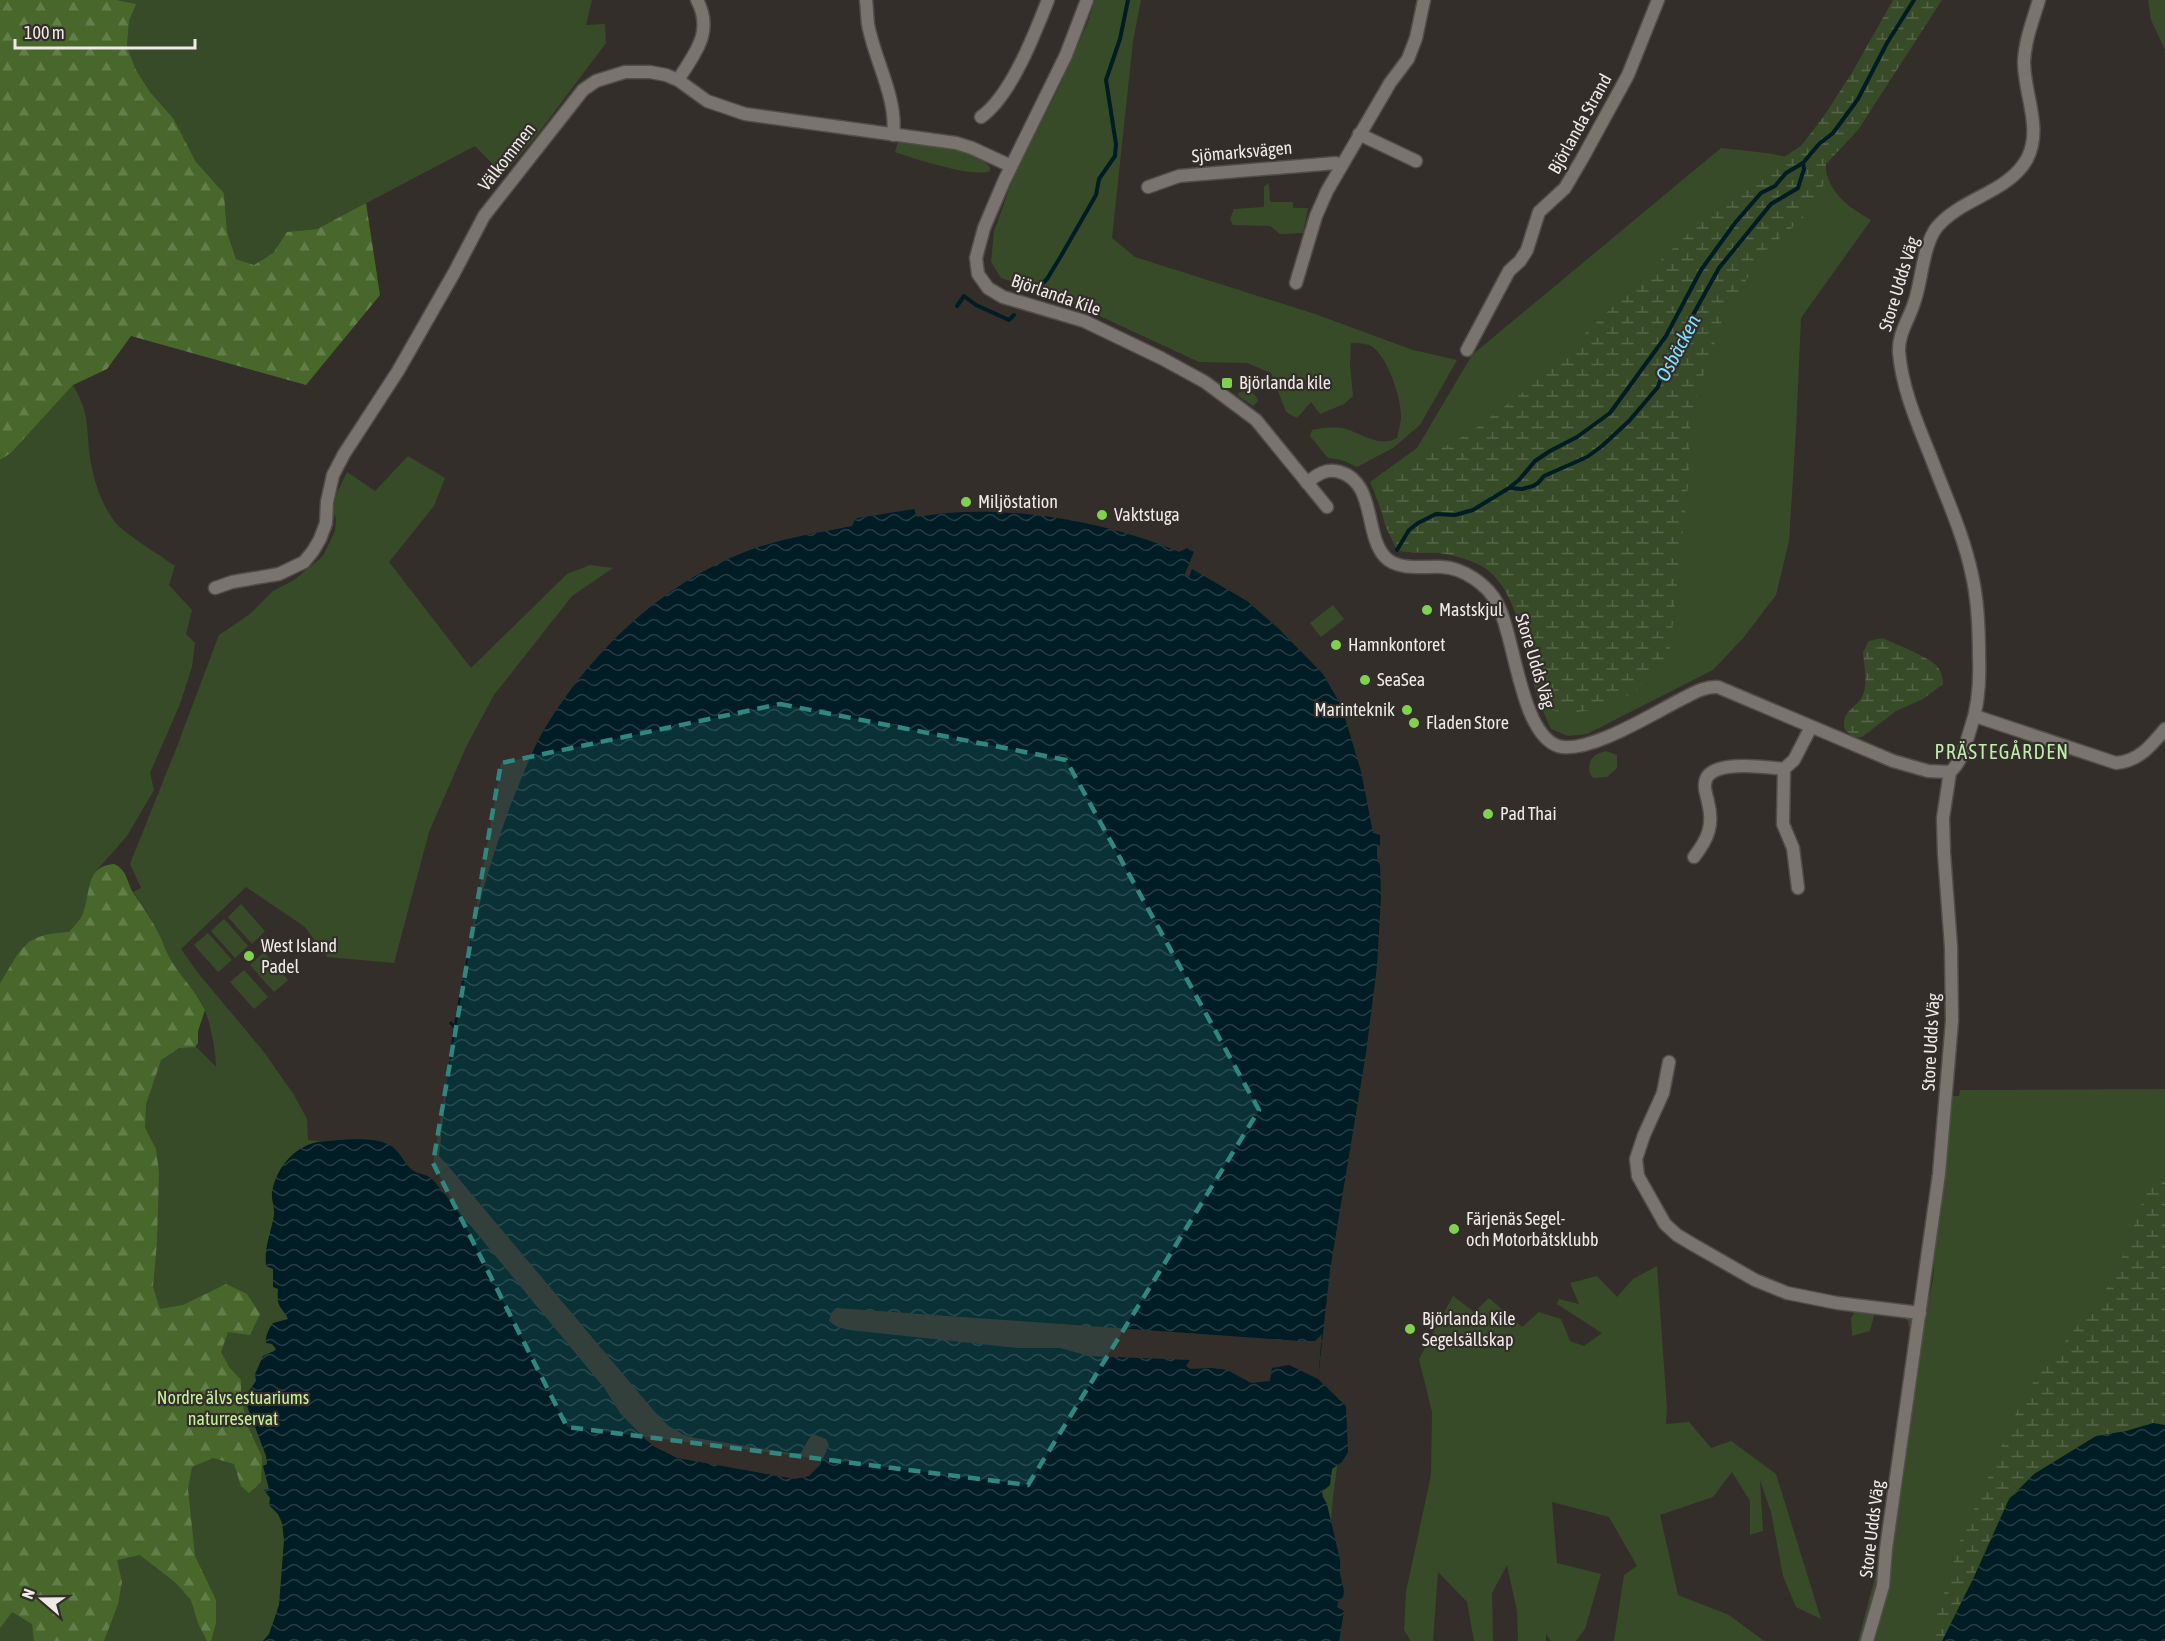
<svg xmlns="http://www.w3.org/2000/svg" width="2165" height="1641" viewBox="0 0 2165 1641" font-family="'Asap Condensed',sans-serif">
	<defs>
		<pattern id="forest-firs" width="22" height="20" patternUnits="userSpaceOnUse" patternTransform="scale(1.5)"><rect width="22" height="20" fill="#47682a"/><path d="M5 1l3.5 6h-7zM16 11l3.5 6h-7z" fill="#627e49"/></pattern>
		<pattern id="wetland-marsh" width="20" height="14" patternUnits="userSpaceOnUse" patternTransform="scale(1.5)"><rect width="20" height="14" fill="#384b29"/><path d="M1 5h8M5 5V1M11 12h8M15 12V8" fill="none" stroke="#556548"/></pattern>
		<pattern id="water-waves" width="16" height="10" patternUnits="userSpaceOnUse" patternTransform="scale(1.5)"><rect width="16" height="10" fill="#001c24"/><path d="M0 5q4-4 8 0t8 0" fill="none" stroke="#263d44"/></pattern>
	</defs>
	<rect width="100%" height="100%" fill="#332e2a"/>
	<g fill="#384b29">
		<path d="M117,0H592L586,25L605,24L606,43L534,139L503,175L475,146L317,229L287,232L273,253L254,265L236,259L227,232L224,193L196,162L173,118L150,92L136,70L127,47L129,21L135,4Z"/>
		<path d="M1095,0H1141L1133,41L1112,238L1135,257L1315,314L1413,350L1457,360L1420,425L1393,448L1357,467L1342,460L1328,458L1310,436L1312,430C1321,428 1336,426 1346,429C1362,434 1380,448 1397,438C1398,432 1400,425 1401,419C1402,400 1389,361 1374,348C1368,343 1358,343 1351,343L1350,365L1353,396L1344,404L1320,414L1311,402L1297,418L1286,412L1271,373L1247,363L1199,362L1063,299L1001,278L991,262L994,231L1015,173L1060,85L1087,24Z"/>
		<path d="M2148,0H2165V50L2151,20Z"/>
		<path d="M898,141C927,146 969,144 990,167V171C973,178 915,159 895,152Z"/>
		<path d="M1721,148L1766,153L1825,164C1828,193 1847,206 1871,220L1801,318L1796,430L1789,541L1776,595L1744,637L1713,670L1587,734L1568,736L1551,729C1544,714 1537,698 1533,682C1524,645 1516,582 1478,564C1467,559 1450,554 1438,553C1424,551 1411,554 1397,550C1386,528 1380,505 1370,482L1417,448L1472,355Z"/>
		<path d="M1269,183L1270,202H1293V208H1308L1303,233L1280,234L1270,226L1233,225L1230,219L1234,209L1264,207V187Z"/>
		<path d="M73,385C90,414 86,426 90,457C93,479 101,504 115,522C125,534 161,556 175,566L169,585L192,610L186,634L195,643L192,667L180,704L150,773L154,790L127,836L97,870L177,1028L216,1067C216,1051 209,1012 199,999C189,985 178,972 169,957C165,951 164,943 160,936C153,921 143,905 133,892L141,888L130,864L176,749L219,635L250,614L273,591L294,580L323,556L335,531L336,519L333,511L337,493L347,472L375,491L408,456L445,478L434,506L389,562L471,668L567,574L590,565L613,568L572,596L494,695L467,745L429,832L394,963L327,957L305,927L246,887L181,949L198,973L264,1052L294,1095L307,1119L308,1140L389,1148L549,1323L1340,1399L1341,1434L1333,1498L1326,1575V1641H0V1125L26,943L0,983V460L11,453Z"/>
		<path d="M1245,391C1252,392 1256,394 1258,401L1253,406L1237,395L1240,392Z"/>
		<path d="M1333,605L1344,619L1321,637L1310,623Z"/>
		<path d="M1606,751L1617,755V768L1607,777L1593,778L1589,771C1589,758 1594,754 1606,751Z"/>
		<path d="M241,904L265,931L252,944L228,917Z"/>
		<path d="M224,919L248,946L235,958L211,931Z"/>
		<path d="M208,933L232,960L218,972L194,945Z"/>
		<path d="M264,952L288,980L274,992L250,965Z"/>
		<path d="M244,970L268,997L254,1009L230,982Z"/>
		<path d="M2165,1089V1641H1858L1879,1562L1882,1522L1893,1524L1923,1312C1933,1294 1936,1266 1933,1246L1951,1096H1959L1960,1090Z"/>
		<path d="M1657,1266L1667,1409L1666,1424L1689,1422L1711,1448L1731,1441L1776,1474L1821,1619L1796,1607L1783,1576L1771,1512L1760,1480L1763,1531L1750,1535V1501L1732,1472L1713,1497L1660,1515L1678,1595L1729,1615L1764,1641H1614L1624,1575L1637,1566L1609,1517L1552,1502L1557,1563L1601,1574L1585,1629L1576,1641H1551L1546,1634V1641H1518L1517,1611L1507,1565L1492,1593L1493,1641H1474L1467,1602L1438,1572L1433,1641H1411L1404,1630L1406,1592L1431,1475L1432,1412L1419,1359L1453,1296L1474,1312L1489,1298L1522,1327L1539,1312L1561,1319L1570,1341L1584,1346L1602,1333L1557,1304L1559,1299L1579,1304L1570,1283L1597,1276L1617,1297L1633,1279Z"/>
		<path d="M1857,1309L1912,1317L1913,1326L1909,1327L1908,1321L1902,1316L1875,1312L1870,1331L1852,1336L1851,1318Z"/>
	</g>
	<g fill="url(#forest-firs)">
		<path d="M0,0H117L136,4L129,21L127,47L136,70L150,92L173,118L196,162L224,193L227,232L236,259L254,265L273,253L287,232L317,229L366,203L380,295L306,385L131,336L107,369L73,385L11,453L0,460Z"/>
		<path d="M114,864C128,870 127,884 134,894C144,908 154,923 161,938C164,944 165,950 168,955C178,974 196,991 205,1010L198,1031V1043L195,1047L179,1048L161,1060L146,1104L145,1128L156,1149L159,1172L157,1242L153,1287L160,1309L183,1305L226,1284L247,1294L260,1314L250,1335L228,1332L221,1352L229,1367L241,1380V1397L247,1425L262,1457L261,1482L249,1493L241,1486L234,1464L213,1458L192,1467L188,1489L195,1556L216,1600V1623L211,1641H207L198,1623L191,1600L176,1583L140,1555L117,1560L122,1582L118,1604L104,1641H34L32,1624L12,1612L0,1628V983C24,947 21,935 69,932C73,927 81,920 83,913C91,893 85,866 114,864Z"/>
	</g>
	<g fill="url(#wetland-marsh)">
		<path d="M1893,0H1942L1858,130L1826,164V177L1821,191L1802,219L1765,251L1724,314L1690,416L1689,476L1669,657L1634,693L1596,709L1567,714L1541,707C1527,666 1521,583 1478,564C1467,559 1450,554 1438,553C1424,552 1411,554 1397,550L1385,525L1380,504L1383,484L1414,463L1471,432L1530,387L1702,220L1752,178L1801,146L1824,116L1853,71Z"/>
		<path d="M1882,638C1892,642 1930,658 1937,666C1941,671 1943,678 1943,684L1923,699L1896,711L1862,737L1855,738L1845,730C1840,710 1856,710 1863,695C1868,682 1864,665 1863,652L1869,641Z"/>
		<path d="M2165,1169V1425L2153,1423L2126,1431L2096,1436L2034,1474L2009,1499L1973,1579L1942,1641H1929L1960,1541L2025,1393L2114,1279L2147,1190Z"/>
	</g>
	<g fill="url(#water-waves)">
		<path d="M914,509L917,517C998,502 1103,520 1179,552L1187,548L1194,552L1184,576L1189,577L1192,569L1247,601L1279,629L1323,674L1341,705L1361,771L1373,833L1380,835V845L1377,846V858L1380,865L1381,897L1377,966L1366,1053L1330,1270L1318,1379L1346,1406L1348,1452L1342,1462L1332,1469L1330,1485L1322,1492L1323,1497L1327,1504L1340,1560V1574L1344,1591L1343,1598L1339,1600L1337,1607L1344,1611L1339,1641H263L269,1634L279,1605L284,1540L282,1523L278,1514L269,1505L270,1498L264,1490L269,1489L263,1466L267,1464L266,1456L244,1398L256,1381L255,1374L263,1356L274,1351L276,1349L272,1344L266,1343C265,1337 269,1328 273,1323L288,1319C281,1305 276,1308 278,1289L273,1287V1269L266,1266C264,1247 271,1233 274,1215C275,1207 271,1200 272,1192C277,1167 293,1148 317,1142C339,1141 377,1134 394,1148C401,1154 405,1164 412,1170C419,1175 426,1173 433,1180L449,1167L439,1156L453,1028L449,1023L451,1021L454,1024C467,949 484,876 511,804C520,782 529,758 540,737C587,655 661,583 750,550C783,538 818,533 852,526L855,519L858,518Z"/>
		<path d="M2153,1423L2165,1425V1641H1942L1973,1579L2009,1499L2034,1474L2096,1436L2126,1431Z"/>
	</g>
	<g fill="#332e2a">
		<path d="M449,1167L660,1418L669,1426L684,1435L695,1438L791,1453H801L808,1440L812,1435H816L826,1439L829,1445L820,1465L809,1476L795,1479L677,1458L655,1447L645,1439L620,1413L605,1389L433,1180Z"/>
		<path d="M836,1308L1301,1341H1315L1322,1334L1318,1379L1289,1365L1272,1368L1270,1381L1251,1383L1227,1370L1212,1368L1190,1369L1186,1366L1190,1360L1089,1356L1060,1348H1017L849,1330L837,1327L829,1321L831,1313Z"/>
	</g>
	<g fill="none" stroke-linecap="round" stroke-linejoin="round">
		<g stroke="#001c24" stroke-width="4">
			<path d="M1034,292L1047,279L1061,256L1096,195L1099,179L1115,156L1116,144L1106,80L1120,39L1128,0"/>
			<path d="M957,306L964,296L976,305L1009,320L1014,315"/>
			<path d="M1510,487L1519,480L1535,461L1550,451L1577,437L1610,413L1666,336L1701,270L1735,223L1761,193L1775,186L1786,173L1803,163"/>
			<path d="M1397,550L1409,530L1418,523L1436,514L1455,515L1473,510L1509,488L1522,489L1533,486L1538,483L1544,476L1587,457L1602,446L1629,421L1658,387L1663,370L1678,349L1689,322L1719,268L1771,204L1798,188L1804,169L1803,163L1819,144L1833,133L1858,99L1887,43L1914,0"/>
		</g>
		<defs>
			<g id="minor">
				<path d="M866,0C867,8 867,16 868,24C874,59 898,99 893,135"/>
				<path d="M1087,0L1066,55L1004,181L984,228L976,258L978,274L988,288L1003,297L1084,321L1161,358L1205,382L1256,420L1327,507"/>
				<path d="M678,80C695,53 714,32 697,0"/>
				<path d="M981,117C1011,96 1035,33 1048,0"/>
				<path d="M1359,134L1416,161"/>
				<path d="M1148,187L1179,176L1336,163L1340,165"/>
				<path d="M1296,283L1316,216L1327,191L1390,83L1408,59L1416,38L1424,0"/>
				<path d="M1467,350L1509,271L1520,261L1527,250L1539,212L1565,188L1582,159L1628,75L1658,0"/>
				<path d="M1307,483C1317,474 1327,468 1340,472C1376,483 1364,534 1385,557C1398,571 1424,566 1442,567C1463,568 1487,584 1497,603C1515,636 1520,733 1558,746C1587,755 1652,714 1680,700C1692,694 1704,686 1718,687L1893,761L1928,771L1950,772C1963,761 1966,742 1971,727C1979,704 1980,680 1979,656C1979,629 1978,601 1972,575C1964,536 1946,497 1932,460C1918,425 1902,389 1899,352C1898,333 1910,318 1915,300C1922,279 1923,245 1937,227C1961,198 2008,193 2027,159C2043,129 2024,94 2024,62C2025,40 2033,20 2039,0"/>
				<path d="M215,588L232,582L279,574L304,562L313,551L320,539L326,523L327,502L333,475L344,454L398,371L454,273L484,216L583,90L596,81L625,72H650L666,75L678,80L707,101L745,114L956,143L972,148L1011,166"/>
				<path d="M1975,716L2116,763C2139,761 2151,746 2165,729"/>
				<path d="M1784,769L1783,824L1793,848L1798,888"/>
				<path d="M1694,857C1708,839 1714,825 1708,802C1707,796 1704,790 1705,784C1706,758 1767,767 1784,769L1794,760L1811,727"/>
				<path d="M1669,1062L1663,1093L1644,1135L1636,1159L1638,1176L1665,1224L1677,1235L1692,1244L1755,1280L1787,1293L1837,1303L1920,1313"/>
				<path d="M1867,1641L1883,1586L1886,1549L1939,1174L1952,1021L1951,947L1944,853L1943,818L1950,772"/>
			</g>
		</defs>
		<use href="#minor" stroke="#514d49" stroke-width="15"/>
		<use href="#minor" stroke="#7a746f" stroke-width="12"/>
	</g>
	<path fill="#308780" fill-opacity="0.2" stroke="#308780" stroke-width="4.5" stroke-dasharray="12 8" stroke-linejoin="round" d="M780,704L1066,760L1259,1110L1028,1485L567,1427L433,1163L501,763Z"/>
	<g fill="#80d051" stroke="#332e2a" stroke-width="2">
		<rect x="1221" y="377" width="12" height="12" rx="3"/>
		<circle cx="966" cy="502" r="6"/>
		<circle cx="1102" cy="515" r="6"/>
		<circle cx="1427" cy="610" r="6"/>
		<circle cx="1336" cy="645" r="6"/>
		<circle cx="1365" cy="680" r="6"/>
		<circle cx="1407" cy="710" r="6"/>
		<circle cx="1414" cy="723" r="6"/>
		<circle cx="1488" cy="814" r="6"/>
		<circle cx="249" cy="956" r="6"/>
		<circle cx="1454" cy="1229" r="6"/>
		<circle cx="1410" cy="1329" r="6"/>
	</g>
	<g text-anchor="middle" stroke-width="4.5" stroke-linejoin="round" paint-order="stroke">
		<g font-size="18" fill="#edeae7" stroke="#332e2a">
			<text transform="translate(1580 124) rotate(-61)" y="6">Björlanda Strand</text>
			<text transform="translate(1242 152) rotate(-5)" y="6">Sjömarksvägen</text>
			<text transform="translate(507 157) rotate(-52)" y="6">Välkommen</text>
			<text transform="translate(1899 284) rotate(-73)" y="6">Store Udds Väg</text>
			<text transform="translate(1056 295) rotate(19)" y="6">Björlanda Kile</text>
			<text transform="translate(1535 661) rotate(73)" y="6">Store Udds Väg</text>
			<text transform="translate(1931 1042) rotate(-87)" y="6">Store Udds Väg</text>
			<text transform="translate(1872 1529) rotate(-83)" y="6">Store Udds Väg</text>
		</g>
		<g font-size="18" fill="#edeae7" stroke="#332e2a" text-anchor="start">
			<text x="1239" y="389">Björlanda kile</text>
			<text x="978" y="508">Miljöstation</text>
			<text x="1114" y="521">Vaktstuga</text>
			<text x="1439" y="616">Mastskjul</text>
			<text x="1348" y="651">Hamnkontoret</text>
			<text x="1377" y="686">SeaSea</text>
			<text x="1395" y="716" text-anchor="end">Marinteknik</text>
			<text x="1426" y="729">Fladen Store</text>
			<text x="1500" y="820">Pad Thai</text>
			<text x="261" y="952">West Island<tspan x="261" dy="21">Padel</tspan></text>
			<text x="1466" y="1225">Färjenäs Segel-<tspan x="1466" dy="21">och Motorbåtsklubb</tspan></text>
			<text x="1422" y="1325">Björlanda Kile<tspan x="1422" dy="21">Segelsällskap</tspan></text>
		</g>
		<g font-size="18" fill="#c3f49a" stroke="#332e2a">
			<text x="233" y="1404">Nordre älvs estuariums<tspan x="233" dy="21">naturreservat</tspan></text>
		</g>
		<g font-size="20" font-style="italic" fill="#7ee2fe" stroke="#332e2a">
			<text transform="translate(1678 348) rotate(-62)" y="7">Osbäcken</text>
		</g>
		<g font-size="20" letter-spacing="1.5" fill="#c0edab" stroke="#332e2a">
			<text x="2002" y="759">PRÄSTEGÅRDEN</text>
		</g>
	</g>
	<g transform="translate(42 1599) rotate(290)" stroke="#332e2a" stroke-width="4.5" paint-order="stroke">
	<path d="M0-4.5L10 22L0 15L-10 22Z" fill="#edeae7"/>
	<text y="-9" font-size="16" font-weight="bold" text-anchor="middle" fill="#edeae7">N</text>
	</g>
	<path d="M15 39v9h180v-9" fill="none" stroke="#edeae7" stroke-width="3"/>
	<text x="24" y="39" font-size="18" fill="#edeae7" stroke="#332e2a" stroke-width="4.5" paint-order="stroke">100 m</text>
</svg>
